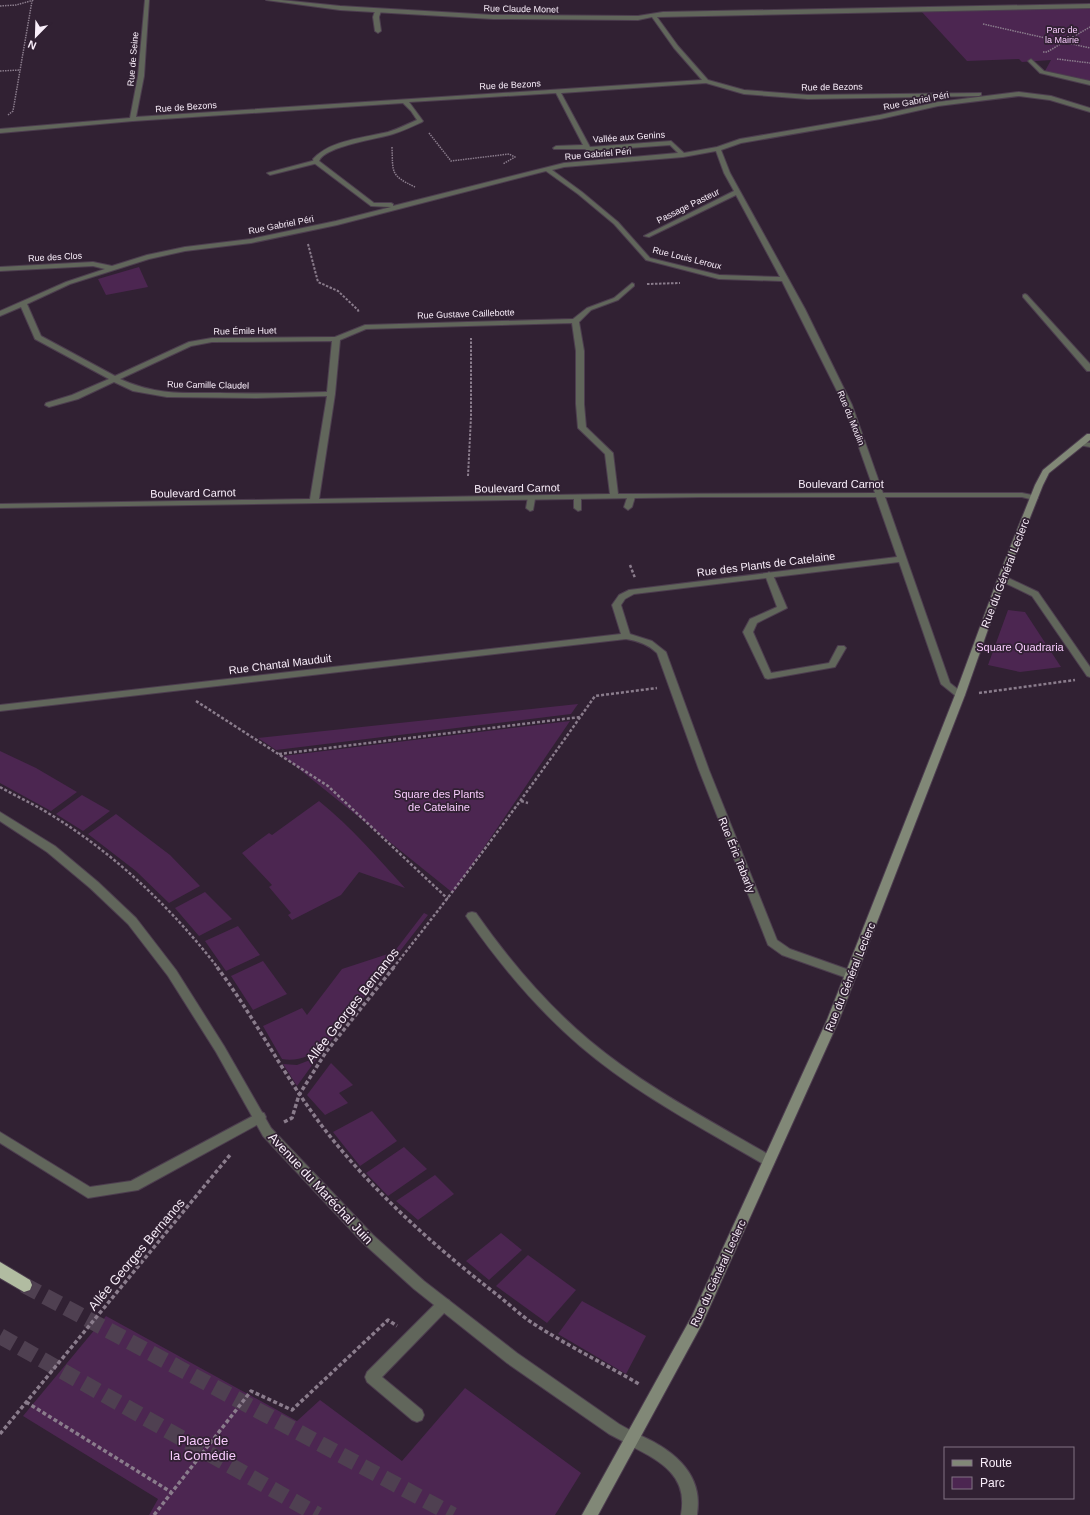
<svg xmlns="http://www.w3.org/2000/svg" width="1090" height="1515" viewBox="0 0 1090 1515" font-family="Helvetica,sans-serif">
	<rect width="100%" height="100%" fill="#312133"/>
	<g fill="#4c2651">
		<path d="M1090,8V81L1045,71L1051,60L1022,62L1019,59L967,61L921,11Z"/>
		<path d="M139,267L148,287L106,295L98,279Z"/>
		<path d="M1008,610L1025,612L1061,667L1020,672L988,665Z"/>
		<path d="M578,704L571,714L276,750L258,738Z"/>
		<path d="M570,721L453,893L283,756Z"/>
		<path d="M0,751L36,768L77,792L51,811L0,783Z"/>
		<path d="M82,795L110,811L83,831L56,814Z"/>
		<path d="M319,801C351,827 378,858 405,888L359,872L341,895L292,920L288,915L291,913L269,887L272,885L242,853L269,833L272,835Z"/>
		<path d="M116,814L170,855L200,886L169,903L136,871L88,834Z"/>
		<path d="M205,892L232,919L199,936L175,908Z"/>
		<path d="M424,913L428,915L325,1048C311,1055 298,1062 282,1059L263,1026L302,1008L307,1015L342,969L394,952Z"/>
		<path d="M238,926L260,955L226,971L205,941Z"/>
		<path d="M263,961L287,994L253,1010L231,976Z"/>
		<path d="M318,1057L297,1086L283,1064L297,1065Z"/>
		<path d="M331,1063L353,1085L339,1093L348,1103L325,1115L307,1095Z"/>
		<path d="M372,1111L397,1141L360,1166L333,1132Z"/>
		<path d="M404,1147L427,1169L388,1196L366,1173Z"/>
		<path d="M435,1175L454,1194L418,1220L396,1201Z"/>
		<path d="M501,1233L522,1250L489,1280L466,1261Z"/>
		<path d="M528,1255L576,1290L547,1323L496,1286Z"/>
		<path d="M582,1301L646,1336L626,1374L558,1334Z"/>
		<path d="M106,1316L297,1421L320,1400L402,1461L465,1388L581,1473L555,1515H149L158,1499L23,1416Z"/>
	</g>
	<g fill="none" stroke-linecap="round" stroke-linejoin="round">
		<g stroke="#4f4051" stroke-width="16" stroke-dasharray="16 8" stroke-linecap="butt">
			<path d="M24,1285L453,1515"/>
			<path d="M0,1336L318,1515"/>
		</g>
		<defs>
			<g id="lane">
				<path d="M378,9L381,11L379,17L381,31L378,33L375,31L373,17L375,11Z"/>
				<path d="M316,160L318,161V163L270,175L267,173Z"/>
				<path d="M1079,441L1090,443V447L1079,445Z"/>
				<path d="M628,495H634L635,497L632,507L628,510L624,507Z"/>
				<path d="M574,496H577L581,498V510L578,511L574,508Z"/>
				<path d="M528,497H534L535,499L533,510L530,511L526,508Z"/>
				<path d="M769,572L773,575L787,608L757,623L753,632L771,673L829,663L838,646H844L846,648L835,667L768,679L765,678L743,632L750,619L777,607L765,575Z"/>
				<path d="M472,912L476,913C509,960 545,1003 589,1040C645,1087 711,1121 773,1157L775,1161L773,1165L769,1166L765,1165C702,1128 636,1094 580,1046C537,1009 501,966 468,919L466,916L468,913Z"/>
				<path d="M260,1112L264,1113L266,1117L264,1121L138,1190L88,1198L0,1143V1132L90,1187L131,1181Z"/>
				<path d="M444,1298L449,1300L451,1304L449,1308L382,1377L422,1410L424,1415L422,1420L417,1422L412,1420L367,1382L365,1377L367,1372L439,1300Z"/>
				<path d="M632,1432C668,1446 705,1471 697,1515H681C689,1474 658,1460 627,1444L625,1439L627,1434Z"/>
			</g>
			<g id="street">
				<path d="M145,0H149L144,76L136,117L702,80L674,48L652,17L638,20L493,19L340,10L266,0H281L340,6L493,15L638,16L663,12L1090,4V8L657,17L678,46L708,80L744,90L808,95L981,93V95L979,96L808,99L744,94L706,83L561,93L590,147L671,141L684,153L717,147L740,139L880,115L938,102L1019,92L1051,96L1090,108V112L1050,100L1019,96L938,106L880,119L741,143L721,150L730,173L805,309L852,405L883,493H1022L1037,496L1038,498L1034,500L1022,497H885L950,683L965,695L960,698L957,697L941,684L899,562L634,594L625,599L621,605L630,634L652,641L666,652L709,770L777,940L790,949L855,972L857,975L855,978L851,979L847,978L782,955L768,945L699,770L657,653C648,644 638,641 626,639L0,711V705L621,634L612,605L619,595L629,590L897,557L876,497H702L0,508V504L310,499L327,396L257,398L167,397L133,391L114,382L78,399L49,407L45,405L46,403L72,395L109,379L35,339L21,307L0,316V311L66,282L105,269L93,266L0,271V267L93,262L112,266L147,255L185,247L251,239L336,221L391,207L371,206L314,163L313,159C330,140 364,138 388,132C398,129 407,124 417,120L411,111L403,103L133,121L0,133V129L130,118L138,76ZM556,93L583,145L556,146L553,148L554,149H585L588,151L670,145L678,153L564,163L393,206V204L391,203H374L319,161C325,146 378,139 393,134C403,131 413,126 422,122L423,121L409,102ZM716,151L724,173L734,191L644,236L649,237L736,195L780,277L719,275L650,258L618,222L582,192L552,170L564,167L683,157ZM546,171L578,194L614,224L646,260L719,279L782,281L844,405L875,493L618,494L613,453L586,427L584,404V351L579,322L591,310L618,300L634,286V284L632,283L614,298L587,308L573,319L365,325L335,337L212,338L189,342L115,376L41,336L27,304L70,284L149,259L185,251L251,243L337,225ZM572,323L576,351V404L578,428L605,454L610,494L319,499L335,394L340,340L366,329ZM332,341L327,392C291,393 256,394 220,393C182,393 155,395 120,379L191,346L212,342Z"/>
				<path d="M1031,59L1044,71L1090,81V85L1040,73L1028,61Z"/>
				<path d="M1025,294L1027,295L1090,364V371H1087L1023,297V295Z"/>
				<path d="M1002,575L1038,592L1090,667V677L1087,676L1032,596L999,580L998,578Z"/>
				<path d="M0,812L55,846L98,882L136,918L176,970L224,1046L271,1128L373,1235L424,1281L517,1353L619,1424L637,1434L639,1439L637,1444L632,1446L609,1434L507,1363L414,1289L363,1243L263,1136L216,1052L168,976L128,924L90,888L47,852L0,821Z"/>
			</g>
			<path id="secondary" d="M1087,434H1090V440L1049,473L1043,485L1006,578L965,695L839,1020L702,1324L598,1515H582L692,1316L827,1020L955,695L998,578L1035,485L1043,470Z"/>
			<path id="highway" d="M0,1262L30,1280L32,1285L30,1290L24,1292L0,1278Z"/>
		</defs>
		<use href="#lane" stroke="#4d3e4f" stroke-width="2"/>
		<use href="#street" stroke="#4d3e4f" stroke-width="2"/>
		<use href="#secondary" stroke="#4d3e4f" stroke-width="2"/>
		<use href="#highway" stroke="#4d3e4f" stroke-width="2"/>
		<g stroke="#8a7c8c" stroke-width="1.5" stroke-dasharray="1.5 1" stroke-linecap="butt">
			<path d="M0,6L16,5L34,0"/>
			<path d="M983,24L1090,48"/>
			<path d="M1043,52H1047L1090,27"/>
			<path d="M1057,59L1090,63"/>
			<path d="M0,71L20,70"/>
			<path d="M8,115L13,111L32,1"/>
			<path d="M429,133L451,161L509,154L515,157L503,164"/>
			<path d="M392,147C393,173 390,175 415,187"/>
		</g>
		<g stroke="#8a7c8c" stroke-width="2" stroke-dasharray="2.5 1.5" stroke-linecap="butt">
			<path d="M308,244L318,282L338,291L358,310L359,313"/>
			<path d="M647,284L680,283"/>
			<path d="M468,476L471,417V338"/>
		</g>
		<g stroke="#8a7c8c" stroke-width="2.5" stroke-dasharray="3 2" stroke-linecap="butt">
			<path d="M630,565L635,578"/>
			<path d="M979,693L1075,680"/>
			<path d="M196,701L328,786L448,899"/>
			<path d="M279,754L580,717"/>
			<path d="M0,787C14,795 29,802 43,810C111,850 170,906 218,968"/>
			<path d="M521,801L528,803"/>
			<path d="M393,968C463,880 530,789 595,696L657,688"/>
		</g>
		<g stroke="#8a7c8c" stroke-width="3.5" stroke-dasharray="4 2.5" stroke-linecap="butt">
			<path d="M217,967C255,1018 284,1076 322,1126C371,1190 433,1245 496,1294C508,1303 519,1314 531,1322C566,1345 603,1363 639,1384"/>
			<path d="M284,1122L292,1118L299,1095L326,1052L394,967"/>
			<path d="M26,1402L171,1492"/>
			<path d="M0,1434L230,1155"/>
			<path d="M154,1515L251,1391L292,1410L388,1320L397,1326"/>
		</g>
		<use href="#lane" fill="#61665b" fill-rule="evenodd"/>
		<use href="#street" fill="#61665b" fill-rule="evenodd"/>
		<use href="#secondary" fill="#818877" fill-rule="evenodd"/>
		<use href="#highway" fill="#b1bca1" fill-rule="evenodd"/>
	</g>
	<g text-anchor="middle" stroke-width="3.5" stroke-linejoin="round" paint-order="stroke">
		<g font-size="9" fill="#f9eefa" stroke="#312133">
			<text transform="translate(521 9) rotate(1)" y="3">Rue Claude Monet</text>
			<text transform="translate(133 59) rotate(-85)" y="3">Rue de Seine</text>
			<text transform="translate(510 85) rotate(-3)" y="3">Rue de Bezons</text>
			<text transform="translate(832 87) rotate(-1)" y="3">Rue de Bezons</text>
			<text transform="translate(916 101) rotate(-11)" y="3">Rue Gabriel Péri</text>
			<text transform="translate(186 107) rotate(-4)" y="3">Rue de Bezons</text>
			<text transform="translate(629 137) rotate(-4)" y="3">Vallée aux Genins</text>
			<text transform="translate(598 154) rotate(-5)" y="3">Rue Gabriel Péri</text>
			<text transform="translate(688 206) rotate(-26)" y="3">Passage Pasteur</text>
			<text transform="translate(281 225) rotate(-11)" y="3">Rue Gabriel Péri</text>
			<text transform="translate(55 257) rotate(-3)" y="3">Rue des Clos</text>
			<text transform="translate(687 258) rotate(14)" y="3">Rue Louis Leroux</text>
			<text transform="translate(466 314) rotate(-2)" y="3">Rue Gustave Caillebotte</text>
			<text transform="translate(245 331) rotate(-1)" y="3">Rue Émile Huet</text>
			<text transform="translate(208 385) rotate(1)" y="3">Rue Camille Claudel</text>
			<text transform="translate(851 418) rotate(68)" y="3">Rue du Moulin</text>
		</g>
		<g font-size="9" fill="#f7cafc" stroke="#312133">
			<text x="1062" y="33">Parc de<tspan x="1062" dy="10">la Mairie</tspan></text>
		</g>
		<g font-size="11" fill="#f9eefa" stroke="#312133">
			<text x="841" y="488">Boulevard Carnot</text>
			<text transform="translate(517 488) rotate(-1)" y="4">Boulevard Carnot</text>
			<text transform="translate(193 493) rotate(-1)" y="4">Boulevard Carnot</text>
			<text transform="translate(766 564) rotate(-7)" y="4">Rue des Plants de Catelaine</text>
			<text transform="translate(1005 573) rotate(-69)" y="4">Rue du Général Leclerc</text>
			<text transform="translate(280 664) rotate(-7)" y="4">Rue Chantal Mauduit</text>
			<text transform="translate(737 855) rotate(68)" y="4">Rue Éric Tabarly</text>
			<text transform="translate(850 977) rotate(-68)" y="4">Rue du Général Leclerc</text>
			<text transform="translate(718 1273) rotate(-65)" y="4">Rue du Général Leclerc</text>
		</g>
		<g font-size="11" fill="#f7cafc" stroke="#312133">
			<text x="1020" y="651">Square Quadraria</text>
			<text x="439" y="798">Square des Plants<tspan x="439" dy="13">de Catelaine</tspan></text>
		</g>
		<g font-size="13" fill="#f9eefa" stroke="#312133">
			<text transform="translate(352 1005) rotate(-52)" y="5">Allée Georges Bernanos</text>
			<text transform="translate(321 1188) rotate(47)" y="5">Avenue du Maréchal Juin</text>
			<text transform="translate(136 1254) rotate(-50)" y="5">Allée Georges Bernanos</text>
		</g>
		<g font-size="13" fill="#f7cafc" stroke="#312133">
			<text x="203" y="1445">Place de<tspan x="203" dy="15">la Comédie</tspan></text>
		</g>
	</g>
	<rect x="944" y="1447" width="130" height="52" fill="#312133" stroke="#817383"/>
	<rect x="952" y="1460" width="20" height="6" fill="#818877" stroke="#817383"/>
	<text x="980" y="1467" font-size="12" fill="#f9eefa">Route</text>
	<rect x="952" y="1477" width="20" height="12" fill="#4c2651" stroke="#817383"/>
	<text x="980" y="1487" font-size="12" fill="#f9eefa">Parc</text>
	<g transform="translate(36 36) rotate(203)" stroke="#312133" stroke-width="3" paint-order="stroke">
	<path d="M0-3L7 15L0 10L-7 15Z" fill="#f9eefa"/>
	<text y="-6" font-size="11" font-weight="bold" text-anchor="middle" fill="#f9eefa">N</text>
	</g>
</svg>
